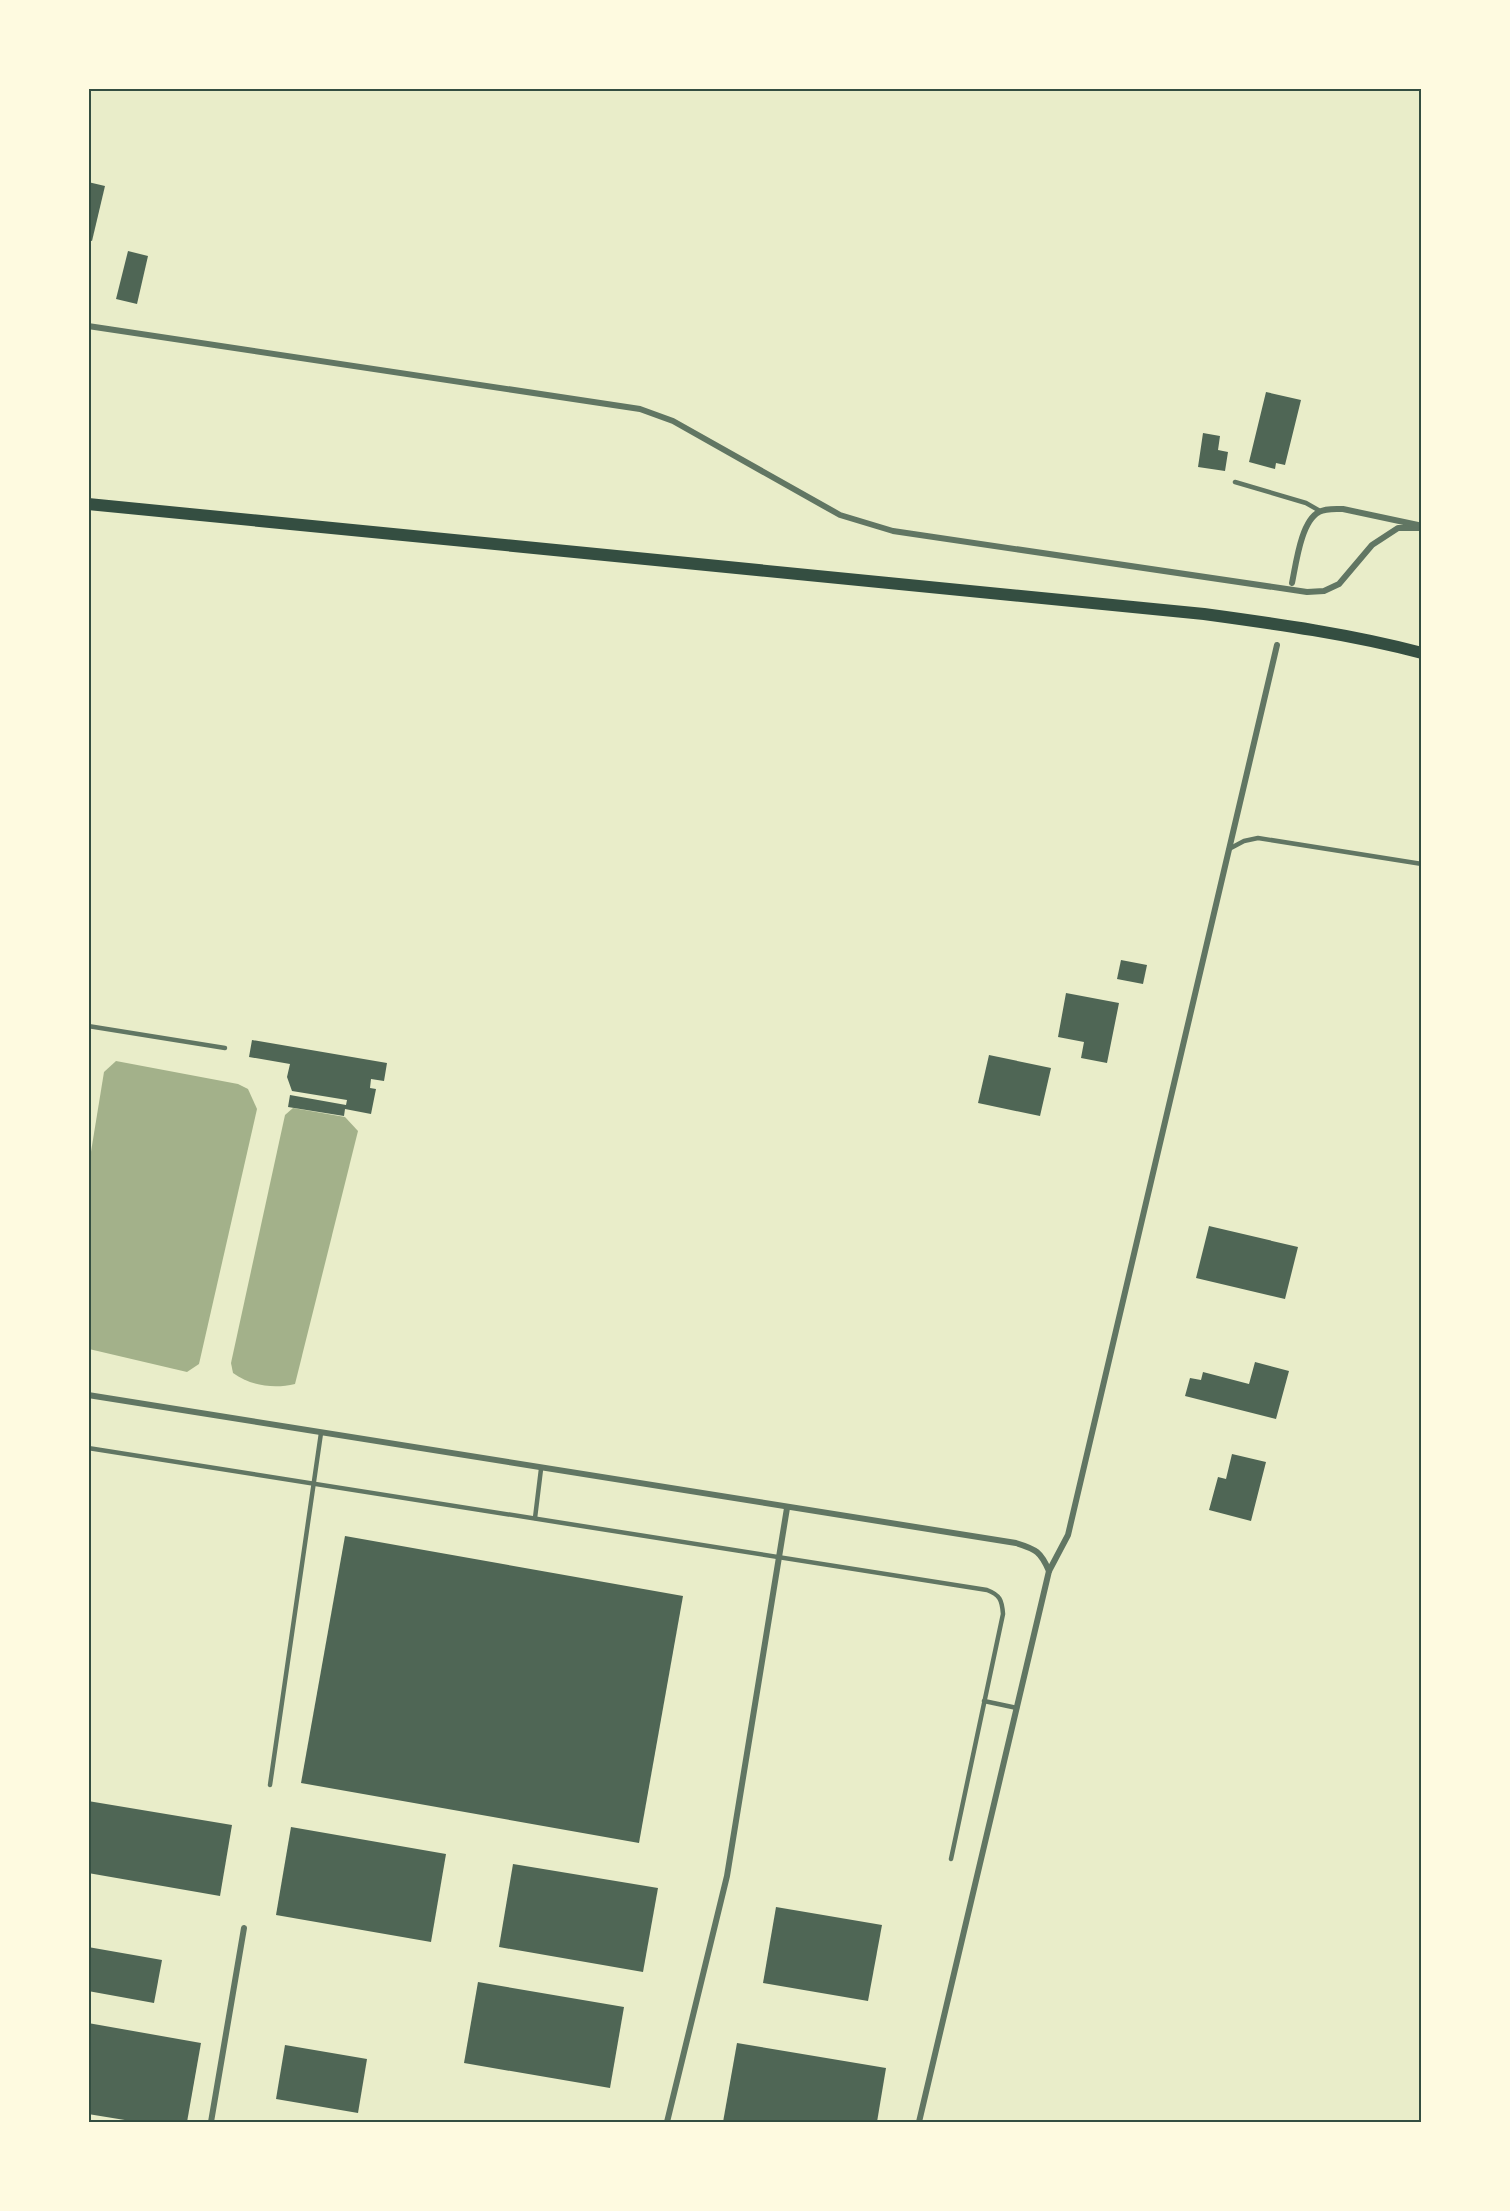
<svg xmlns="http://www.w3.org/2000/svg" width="1510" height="2211" viewBox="0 0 1510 2211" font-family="'Varela Round',sans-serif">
	<rect width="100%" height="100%" fill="#e9edc9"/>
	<g fill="#a3b18a">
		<path d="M116,1061L238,1084L248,1089L257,1109L199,1364L187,1372L89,1349V1164L104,1072Z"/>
		<path d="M293,1108L345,1117L358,1131L295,1384C274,1389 251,1386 233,1373L231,1363L285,1115Z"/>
	</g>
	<g fill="#4f6655">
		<path d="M88,182L105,186L92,241L88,240Z"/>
		<path d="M128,251L148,256L137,304L116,299Z"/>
		<path d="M1266,392L1301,400L1285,465L1276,463L1275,469L1249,462Z"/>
		<path d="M1203,433L1220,436L1218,450L1228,452L1225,471L1198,467Z"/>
		<path d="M1121,960L1147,965L1143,984L1117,979Z"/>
		<path d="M1066,993L1119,1003L1107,1063L1081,1058L1084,1042L1058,1037Z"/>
		<path d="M252,1040L387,1063L384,1081L371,1079L370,1088L376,1089L371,1114L345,1109L344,1116L288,1107L290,1095L346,1105L347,1100L292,1091L287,1077L290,1064L249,1057Z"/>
		<path d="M989,1055L1051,1068L1040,1116L978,1103Z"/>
		<path d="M1209,1226L1298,1247L1285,1299L1196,1278Z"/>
		<path d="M1255,1362L1289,1371L1276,1419L1185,1396L1190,1378L1201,1380L1203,1372L1249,1384Z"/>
		<path d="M1232,1454L1266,1462L1251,1521L1209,1510L1218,1477L1226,1479Z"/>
		<path d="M345,1536L683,1596L639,1843L301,1783Z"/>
		<path d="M88,1801L232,1825L220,1896L88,1873Z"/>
		<path d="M291,1827L446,1854L431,1942L276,1915Z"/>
		<path d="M513,1864L658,1888L643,1972L499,1947Z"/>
		<path d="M776,1907L882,1925L868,2001L763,1983Z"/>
		<path d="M88,1947L162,1960L154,2003L88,1991Z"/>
		<path d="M478,1982L624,2007L610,2088L464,2063Z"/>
		<path d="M88,2023L201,2043L187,2122H137L88,2114Z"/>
		<path d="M737,2043L886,2068L877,2122H723Z"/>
		<path d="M285,2045L367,2059L358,2113L276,2099Z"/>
	</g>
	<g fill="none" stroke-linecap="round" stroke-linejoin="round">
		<g stroke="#617663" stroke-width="4.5">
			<path d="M1235,482L1306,503L1320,511"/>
			<path d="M1229,849L1244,841L1258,838L1422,864"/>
			<path d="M88,1026L225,1048"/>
			<path d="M88,1448L987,1590C1000,1595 1002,1600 1003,1614L951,1859"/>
			<path d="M535,1518L541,1469"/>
			<path d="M984,1701L1017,1708"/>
			<path d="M270,1785L321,1433"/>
		</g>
		<g stroke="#617663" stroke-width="6">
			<path d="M88,326L640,409L673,421L840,515L893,531L1307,592L1324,591L1339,584L1372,545L1398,528H1422"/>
			<path d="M1292,583C1296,564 1301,521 1319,512C1326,508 1335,509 1343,509L1418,525"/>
			<path d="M88,1395L1016,1543C1036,1549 1041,1552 1049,1571"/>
			<path d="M211,2122L244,1928"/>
			<path d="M667,2122L727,1876L787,1508"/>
			<path d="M919,2122L1049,1571L1068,1535L1277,645"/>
		</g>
		<path stroke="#344e41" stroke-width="12" d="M88,504L1204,614C1277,624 1350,634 1422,653"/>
	</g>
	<rect width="1510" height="2211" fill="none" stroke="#fefae0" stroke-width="180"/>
	<rect x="90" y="90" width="1330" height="2031" fill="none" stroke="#344e41" stroke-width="2"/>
</svg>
